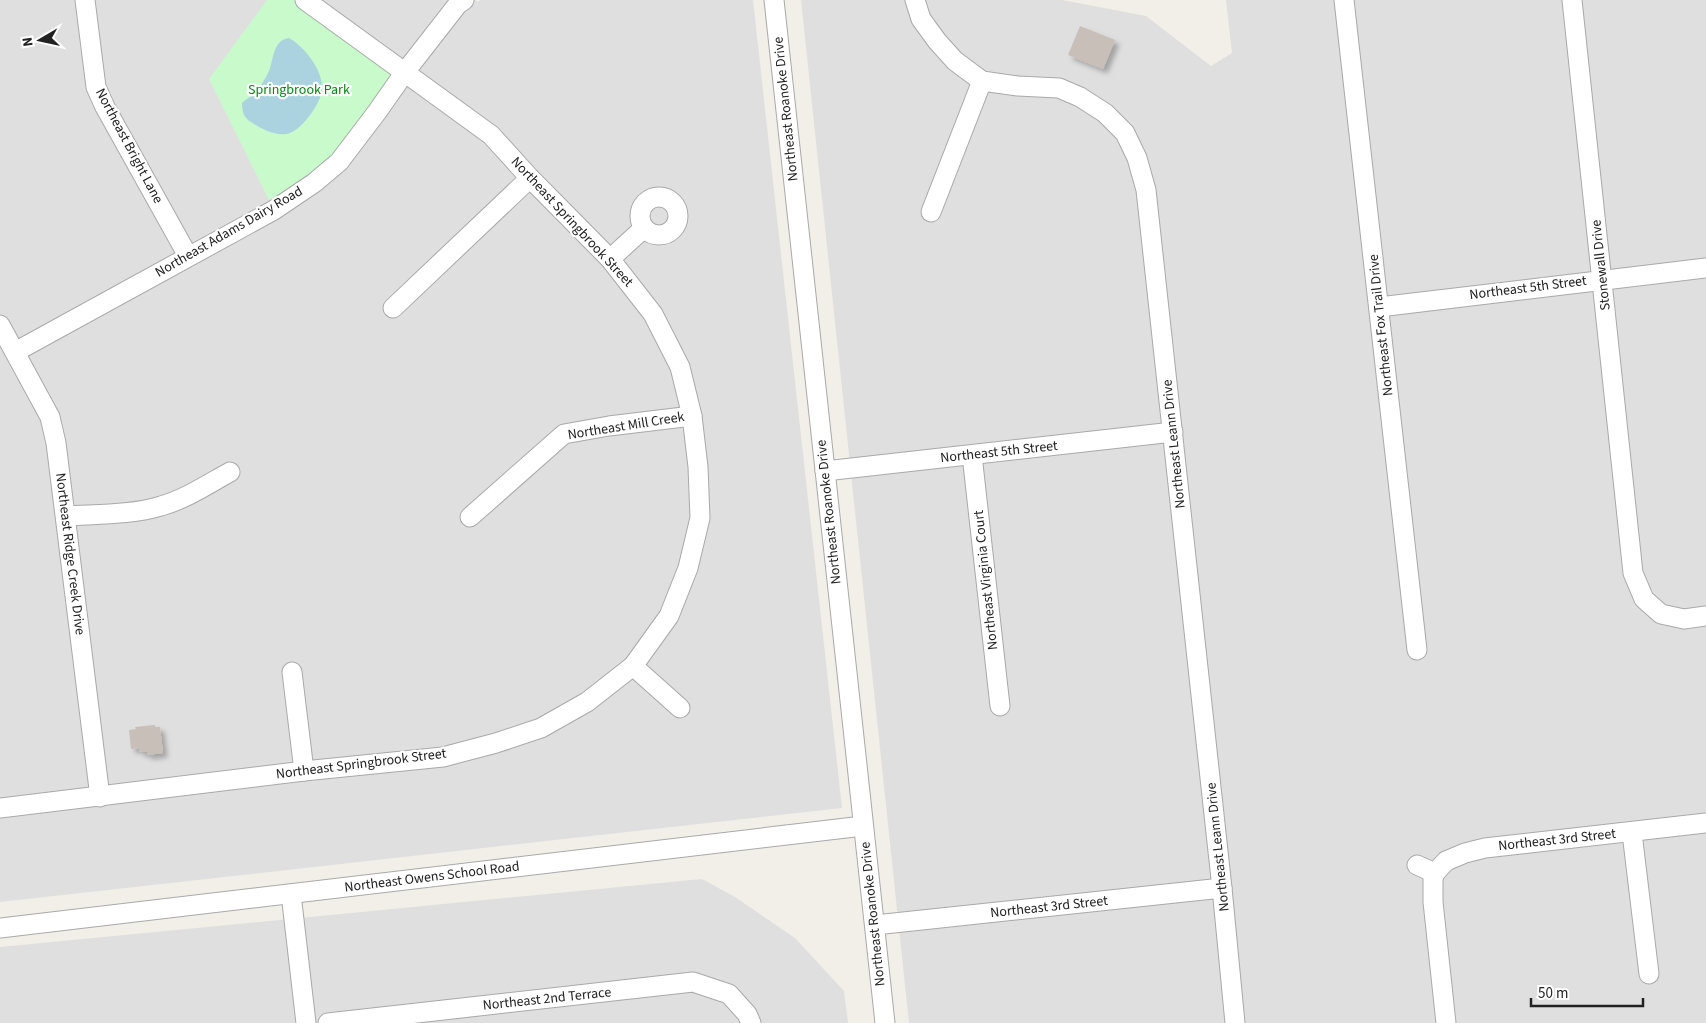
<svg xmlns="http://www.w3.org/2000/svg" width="1706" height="1023" font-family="'Source Sans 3',sans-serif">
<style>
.residential{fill:#e0dfdf}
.park{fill:#c8facc}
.water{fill:#aad3df}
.building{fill:#c7bfb8;filter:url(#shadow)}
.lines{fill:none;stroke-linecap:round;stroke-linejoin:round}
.minor-casing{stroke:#a9a9a9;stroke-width:21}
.minor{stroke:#fff;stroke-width:19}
.labels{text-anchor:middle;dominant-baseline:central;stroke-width:4.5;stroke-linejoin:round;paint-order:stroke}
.park-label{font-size:14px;fill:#0c8416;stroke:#fff}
.street-label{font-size:14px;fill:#222;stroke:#fff}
</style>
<defs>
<filter id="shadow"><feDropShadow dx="4.5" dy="4.5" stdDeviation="2.5" flood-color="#0004"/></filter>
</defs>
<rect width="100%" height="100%" fill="#f2efe9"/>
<g class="residential">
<polygon points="0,0 475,0 478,2 480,0 753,0 842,808 0,902"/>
<polygon points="801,0 1062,0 1146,16 1211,66 1232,53 1226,0 1706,0 1706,1023 909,1023"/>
<polygon points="702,879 735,897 795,938 844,991 848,1023 0,1023 0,947"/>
</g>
<polygon class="park" points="267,0 305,0 405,72 339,162 274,210 209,79"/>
<path class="water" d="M289,38C305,47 324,71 322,91C320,104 303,128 290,133C279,137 263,130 254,124C245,119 242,114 242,103C246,99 251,97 255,93C259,89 263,82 266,77C275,64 270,41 289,38Z"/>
<g class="building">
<polygon points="1080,26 1115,40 1103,69 1068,55"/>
<polygon points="155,725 155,727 160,727 163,753 147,755 147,752 140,752 139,748 131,749 129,730 136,729 135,727"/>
</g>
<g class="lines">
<defs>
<g id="minor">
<polyline points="85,0 96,87 105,107 188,256"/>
<polyline points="774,0 885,1023"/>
<polyline points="915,0 921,19 937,41 955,61 982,81 1018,86 1059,88 1080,97 1105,113 1125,133 1137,158 1146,190 1222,888 1235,1023"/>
<polyline points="1344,0 1417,650"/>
<polyline points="1572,0 1633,573 1644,599 1661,614 1684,619 1706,616"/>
<circle cx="659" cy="216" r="19"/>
<polyline points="931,212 982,81"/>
<polyline points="610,259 644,228"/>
<polyline points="1379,307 1706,268"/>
<polyline points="393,308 530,178"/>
<polyline points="0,325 50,417 56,443 100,797"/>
<polyline points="15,352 274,210 314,183 339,162 377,112 405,72 458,4 464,0"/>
<polyline points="972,455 1000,706"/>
<polyline points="825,471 1173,432"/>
<path d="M66,516C97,514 132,515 161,506C186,499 208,484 230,472"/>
<polyline points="470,517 564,434 609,426 692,416"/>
<polyline points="633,666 680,708"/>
<polyline points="292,672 304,771"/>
<polyline points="0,808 304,771 443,757 496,743 541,728 587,702 633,666 669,616 688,568 700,518 698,467 692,416 680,367 653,314 610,259 530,178 491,135 305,0"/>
<polyline points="1632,833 1649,974"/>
<polyline points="1417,865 1435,873 1446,861 1465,853 1485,848 1706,823"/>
<polyline points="1435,873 1433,879 1433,902 1446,1023"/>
<polyline points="291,894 306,1023"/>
<polyline points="875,925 1222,888"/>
<polyline points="0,928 863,826"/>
<polyline points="328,1023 693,982 729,994 747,1014 751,1023"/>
</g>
</defs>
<use href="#minor" class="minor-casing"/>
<use href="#minor" class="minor"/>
</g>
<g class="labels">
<g class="park-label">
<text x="299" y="90">Springbrook Park</text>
</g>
<g class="street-label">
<text transform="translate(786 109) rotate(-96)">Northeast Roanoke Drive</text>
<text transform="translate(129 146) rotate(62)">Northeast Bright Lane</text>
<text transform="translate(572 222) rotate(47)">Northeast Springbrook Street</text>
<text transform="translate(229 232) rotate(-30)">Northeast Adams Dairy Road</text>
<text transform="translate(1601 265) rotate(-96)">Stonewall Drive</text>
<text transform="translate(1528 288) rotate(-7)">Northeast 5th Street</text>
<text transform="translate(1381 325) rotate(-96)">Northeast Fox Trail Drive</text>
<text transform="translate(626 426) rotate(-9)">Northeast Mill Creek</text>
<text transform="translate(1174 444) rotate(-96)">Northeast Leann Drive</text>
<text transform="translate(999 452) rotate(-6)">Northeast 5th Street</text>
<text transform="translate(829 512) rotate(-96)">Northeast Roanoke Drive</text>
<text transform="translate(70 554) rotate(83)">Northeast Ridge Creek Drive</text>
<text transform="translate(986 580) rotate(-96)">Northeast Virginia Court</text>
<text transform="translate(361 764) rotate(-7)">Northeast Springbrook Street</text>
<text transform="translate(1557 840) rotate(-6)">Northeast 3rd Street</text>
<text transform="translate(1218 847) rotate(-96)">Northeast Leann Drive</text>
<text transform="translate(432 877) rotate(-7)">Northeast Owens School Road</text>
<text transform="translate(1049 907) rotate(-6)">Northeast 3rd Street</text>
<text transform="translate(873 914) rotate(-96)">Northeast Roanoke Drive</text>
<text transform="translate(547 999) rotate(-6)">Northeast 2nd Terrace</text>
</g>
</g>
<g transform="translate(40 40) rotate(261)" stroke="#ffffff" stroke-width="4" paint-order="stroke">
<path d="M0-4L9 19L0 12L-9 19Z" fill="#222222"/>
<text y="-8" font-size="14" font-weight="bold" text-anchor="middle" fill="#222222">N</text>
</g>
<path d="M1531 998v8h112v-8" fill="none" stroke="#222222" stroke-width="2.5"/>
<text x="1538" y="998" font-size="15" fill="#222222" stroke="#ffffff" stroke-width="4" paint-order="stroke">50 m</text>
</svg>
